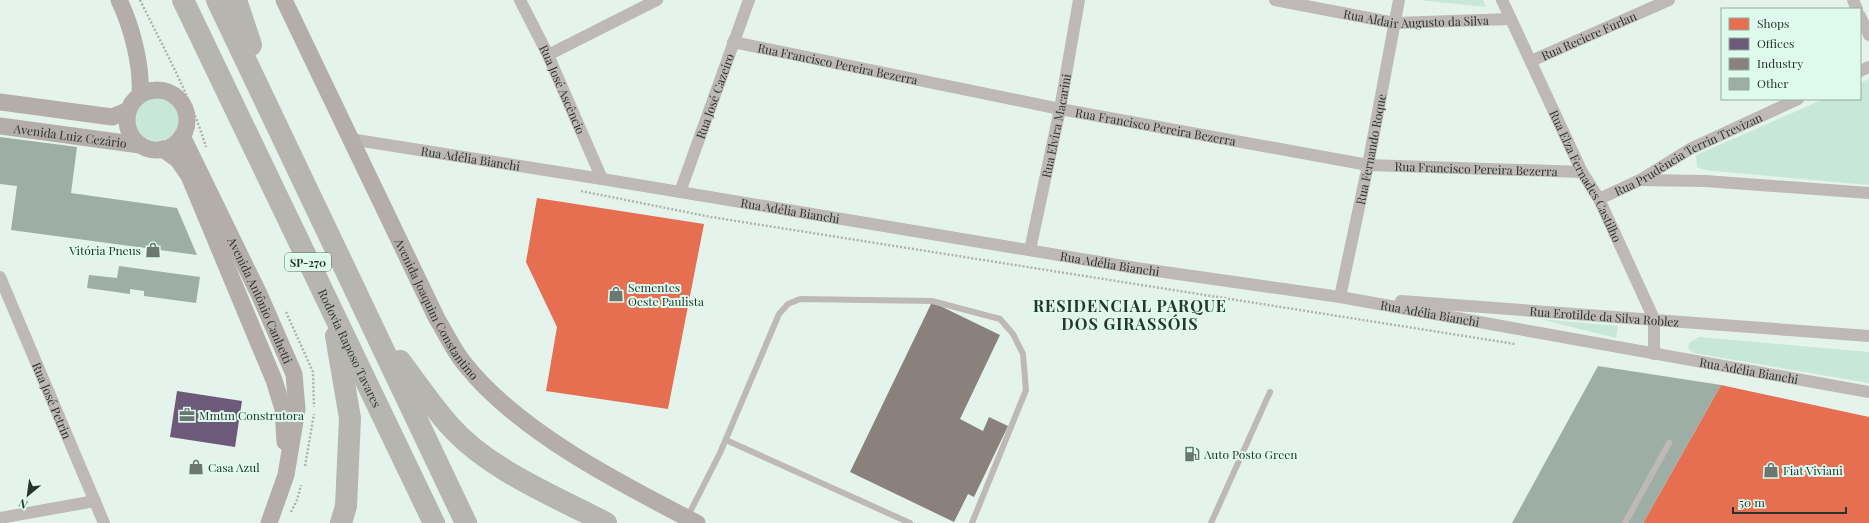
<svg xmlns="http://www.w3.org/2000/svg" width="1869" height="523" font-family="'Playfair Display',serif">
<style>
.green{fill:#c7e7d8}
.shops{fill:#e76f51}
.offices{fill:#6d597a}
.industry{fill:#8a817c}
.building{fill:#9daea6}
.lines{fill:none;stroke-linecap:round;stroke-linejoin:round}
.path{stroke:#b0b1ae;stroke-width:2.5;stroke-dasharray:2 2;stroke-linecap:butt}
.lane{stroke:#beb8b6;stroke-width:6}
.street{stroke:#beb8b6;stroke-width:12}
.secondary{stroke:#b4adaa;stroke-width:17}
.highway{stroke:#b6b5b0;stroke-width:22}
.labels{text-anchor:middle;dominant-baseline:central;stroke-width:4;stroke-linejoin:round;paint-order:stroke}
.shield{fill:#defaed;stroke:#606f68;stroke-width:1}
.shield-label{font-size:11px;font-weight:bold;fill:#2a342f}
.street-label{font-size:12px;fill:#2a342f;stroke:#defaed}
.poi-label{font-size:12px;fill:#2a342f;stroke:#defaed;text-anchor:start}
.district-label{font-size:16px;font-weight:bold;letter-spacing:1px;fill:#2a342f;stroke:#defaed}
</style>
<rect width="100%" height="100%" fill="#e4f4ec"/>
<g class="green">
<polygon points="1419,0 1483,0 1486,7"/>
<polygon points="1869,79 1869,185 1704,170 1697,167 1696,155 1824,99 1860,99 1860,83"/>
<circle cx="157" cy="119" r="22"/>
<polygon points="1540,319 1618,326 1616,338"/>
<polygon points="1699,337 1869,352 1869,383 1693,353 1688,348 1690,342"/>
</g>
<g class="shops">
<polygon points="537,198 704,224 668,409 546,391 557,327 526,262"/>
<polygon points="1721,385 1869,417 1869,523 1643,523"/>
</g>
<polygon class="offices" points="177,391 242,401 235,447 170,437"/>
<polygon class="industry" points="932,302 1000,335 960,419 983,431 989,417 1008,426 974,497 968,494 954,522 850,472"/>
<g class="building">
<polygon points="0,137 77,147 71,193 177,208 197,255 11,230 17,186 0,184"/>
<polygon points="119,266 200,277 196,303 144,296 144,291 130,289 130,294 87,288 89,275 117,278"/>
<polygon points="1598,366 1721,385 1643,523 1512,523"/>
</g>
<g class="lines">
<g class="path">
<path d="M140,0C164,49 190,95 206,147"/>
<polyline points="581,191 711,217 1515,344"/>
<polyline points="286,312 313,372 314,407"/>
<polyline points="305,466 314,414"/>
<polyline points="291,512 297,500 301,485"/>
</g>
<g class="lane">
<polyline points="726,440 910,523"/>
<polyline points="688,516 720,453 779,314 788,304 800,299 932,301 1000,319 1013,334 1023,354 1026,390 972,523"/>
<polyline points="1211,523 1270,392"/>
<polyline points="1625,523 1669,443"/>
</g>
<g class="street">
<path id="s1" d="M520,0L548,55L602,179"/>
<path id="s2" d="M1275,0L1395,23L1511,19"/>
<path id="s3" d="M1502,0L1582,172L1599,199L1654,319V354"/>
<polyline points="1853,0 1857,9"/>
<polyline points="1860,16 1869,35"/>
<path id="s4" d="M733,42L1060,109L1368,165L1582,172"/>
<polyline points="548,55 657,0"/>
<path id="s5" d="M1531,61L1669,0"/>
<polyline points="1860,71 1869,67"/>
<path id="s6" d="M350,139L602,179L1136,268L1340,297L1869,392"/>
<polyline points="1640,180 1705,181 1869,193"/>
<path id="s7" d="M680,192L749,0"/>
<path id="s8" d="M1599,199L1640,180L1690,149L1798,99"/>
<path id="s9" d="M1030,250L1060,109L1079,0"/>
<path id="s10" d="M0,277L104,523"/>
<path id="s11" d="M1340,297L1368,165L1399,0"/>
<path id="s12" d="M1401,301L1869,336"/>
<polyline points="0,518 95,501"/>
</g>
<g class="secondary">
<path d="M119,0C132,27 142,66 140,95"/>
<path id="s13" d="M284,0L437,319C446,333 453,350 464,363C517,431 621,484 697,523"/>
<circle cx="157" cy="120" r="30"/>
<polyline points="0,102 112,117 127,111"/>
<path id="s14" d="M0,126L140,145"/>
<path id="s15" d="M182,136L259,294L294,374L297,409L286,475L269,523"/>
<polyline points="163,149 178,160 189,176 274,380 283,409 285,442"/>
</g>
<g class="highway">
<path id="s16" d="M183,0L434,523"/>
<polyline points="217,0 466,523"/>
<polyline points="236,0 251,45"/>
<polyline points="336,336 350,418 346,506 341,523"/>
<path d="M400,361C416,382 432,406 450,426C489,470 555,496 606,523"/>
</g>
</g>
<defs>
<symbol id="shop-bare" viewBox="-9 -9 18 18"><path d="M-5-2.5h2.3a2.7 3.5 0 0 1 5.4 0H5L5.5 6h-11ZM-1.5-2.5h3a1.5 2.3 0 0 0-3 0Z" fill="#6b7771" stroke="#defaed" stroke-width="2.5" paint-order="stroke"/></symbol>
<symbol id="office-bare" viewBox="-9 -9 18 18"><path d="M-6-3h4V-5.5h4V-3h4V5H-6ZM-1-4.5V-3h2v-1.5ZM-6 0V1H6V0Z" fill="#6b7771" stroke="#defaed" stroke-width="2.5" paint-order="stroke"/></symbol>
<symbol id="fuel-bare" viewBox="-9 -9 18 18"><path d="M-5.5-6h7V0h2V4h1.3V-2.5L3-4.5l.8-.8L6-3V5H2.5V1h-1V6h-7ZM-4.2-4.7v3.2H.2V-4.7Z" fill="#6b7771" stroke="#defaed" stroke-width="2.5" paint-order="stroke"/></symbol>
</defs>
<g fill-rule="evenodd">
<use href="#shop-bare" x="142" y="239" width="22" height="22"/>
<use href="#shop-bare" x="605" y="283" width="22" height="22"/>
<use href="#office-bare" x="176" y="404" width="22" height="22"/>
<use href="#fuel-bare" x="1181" y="443" width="22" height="22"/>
<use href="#shop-bare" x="185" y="456" width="22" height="22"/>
<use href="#shop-bare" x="1760" y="459" width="22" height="22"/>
</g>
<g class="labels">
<rect class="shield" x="285" y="253" width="46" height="18" rx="3"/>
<g class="shield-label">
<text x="308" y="262">SP-270</text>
</g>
<g class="street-label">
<text stroke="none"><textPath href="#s2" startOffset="143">Rua Aldair Augusto da Silva</textPath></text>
<text stroke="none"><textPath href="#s5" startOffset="63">Rua Reciere Furlan</textPath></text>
<text stroke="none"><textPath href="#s4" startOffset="107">Rua Francisco Pereira Bezerra</textPath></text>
<text stroke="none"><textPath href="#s1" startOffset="99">Rua José Ascêncio</textPath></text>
<text stroke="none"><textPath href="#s7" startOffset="102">Rua José Cazeiro</textPath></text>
<text stroke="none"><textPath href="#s9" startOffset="127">Rua Elvira Macarini</textPath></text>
<text stroke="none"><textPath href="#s4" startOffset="431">Rua Francisco Pereira Bezerra</textPath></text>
<text stroke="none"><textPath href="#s14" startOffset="71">Avenida Luiz Cezário</textPath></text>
<text stroke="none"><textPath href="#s11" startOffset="151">Rua Fernando Roque</textPath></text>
<text stroke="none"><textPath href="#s8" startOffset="100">Rua Prudência Terrin Trevizan</textPath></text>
<text stroke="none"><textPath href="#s6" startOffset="122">Rua Adélia Bianchi</textPath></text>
<text stroke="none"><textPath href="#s4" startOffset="755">Rua Francisco Pereira Bezerra</textPath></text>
<text stroke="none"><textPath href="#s3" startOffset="195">Rua Elza Fernades Castilho</textPath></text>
<text stroke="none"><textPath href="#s6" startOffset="446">Rua Adélia Bianchi</textPath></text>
<text stroke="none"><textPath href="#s6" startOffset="770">Rua Adélia Bianchi</textPath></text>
<text stroke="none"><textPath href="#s15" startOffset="182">Avenida Antônio Canhetti</textPath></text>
<text stroke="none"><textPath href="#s13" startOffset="345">Avenida Joaquim Constantino</textPath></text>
<text stroke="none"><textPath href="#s6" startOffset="1094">Rua Adélia Bianchi</textPath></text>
<text stroke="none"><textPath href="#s12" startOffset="204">Rua Erotilde da Silva Roblez</textPath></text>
<text stroke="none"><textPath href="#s16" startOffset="386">Rodovia Raposo Tavares</textPath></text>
<text stroke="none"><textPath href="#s6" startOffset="1418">Rua Adélia Bianchi</textPath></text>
<text stroke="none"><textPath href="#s10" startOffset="134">Rua José Petrin</textPath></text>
</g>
<g class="poi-label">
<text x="141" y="250" text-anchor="end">Vitória Pneus</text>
<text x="628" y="287">Sementes<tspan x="628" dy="14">Oeste Paulista</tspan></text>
<text x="199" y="415">Mmtm Construtora</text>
<text x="1204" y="454">Auto Posto Green</text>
<text x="208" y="467">Casa Azul</text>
<text x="1783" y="470">Fiat Viviani</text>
</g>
<g class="district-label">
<text x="1130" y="305">RESIDENCIAL PARQUE<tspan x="1130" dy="18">DOS GIRASSÓIS</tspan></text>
</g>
</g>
<rect x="1721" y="8" width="140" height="92" fill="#defaed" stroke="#96aba1"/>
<rect x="1729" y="18" width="20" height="12" fill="#e76f51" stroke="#96aba1"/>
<text x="1757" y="28" font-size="12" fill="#2a342f">Shops</text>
<rect x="1729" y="38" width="20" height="12" fill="#6d597a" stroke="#96aba1"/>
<text x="1757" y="48" font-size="12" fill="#2a342f">Offices</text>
<rect x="1729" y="58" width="20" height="12" fill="#8a817c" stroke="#96aba1"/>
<text x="1757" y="68" font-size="12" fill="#2a342f">Industry</text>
<rect x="1729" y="78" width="20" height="12" fill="#9daea6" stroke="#96aba1"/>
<text x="1757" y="88" font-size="12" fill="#2a342f">Other</text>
<g transform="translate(28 495) rotate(209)" stroke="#defaed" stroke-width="3" paint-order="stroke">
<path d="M0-3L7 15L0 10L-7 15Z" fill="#2a342f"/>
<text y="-6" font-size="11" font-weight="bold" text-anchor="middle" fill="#2a342f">N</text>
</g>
<path d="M1733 507v6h113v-6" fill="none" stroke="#2a342f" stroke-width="2"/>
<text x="1739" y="507" font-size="12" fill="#2a342f" stroke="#defaed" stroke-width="3" paint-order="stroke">50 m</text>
</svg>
